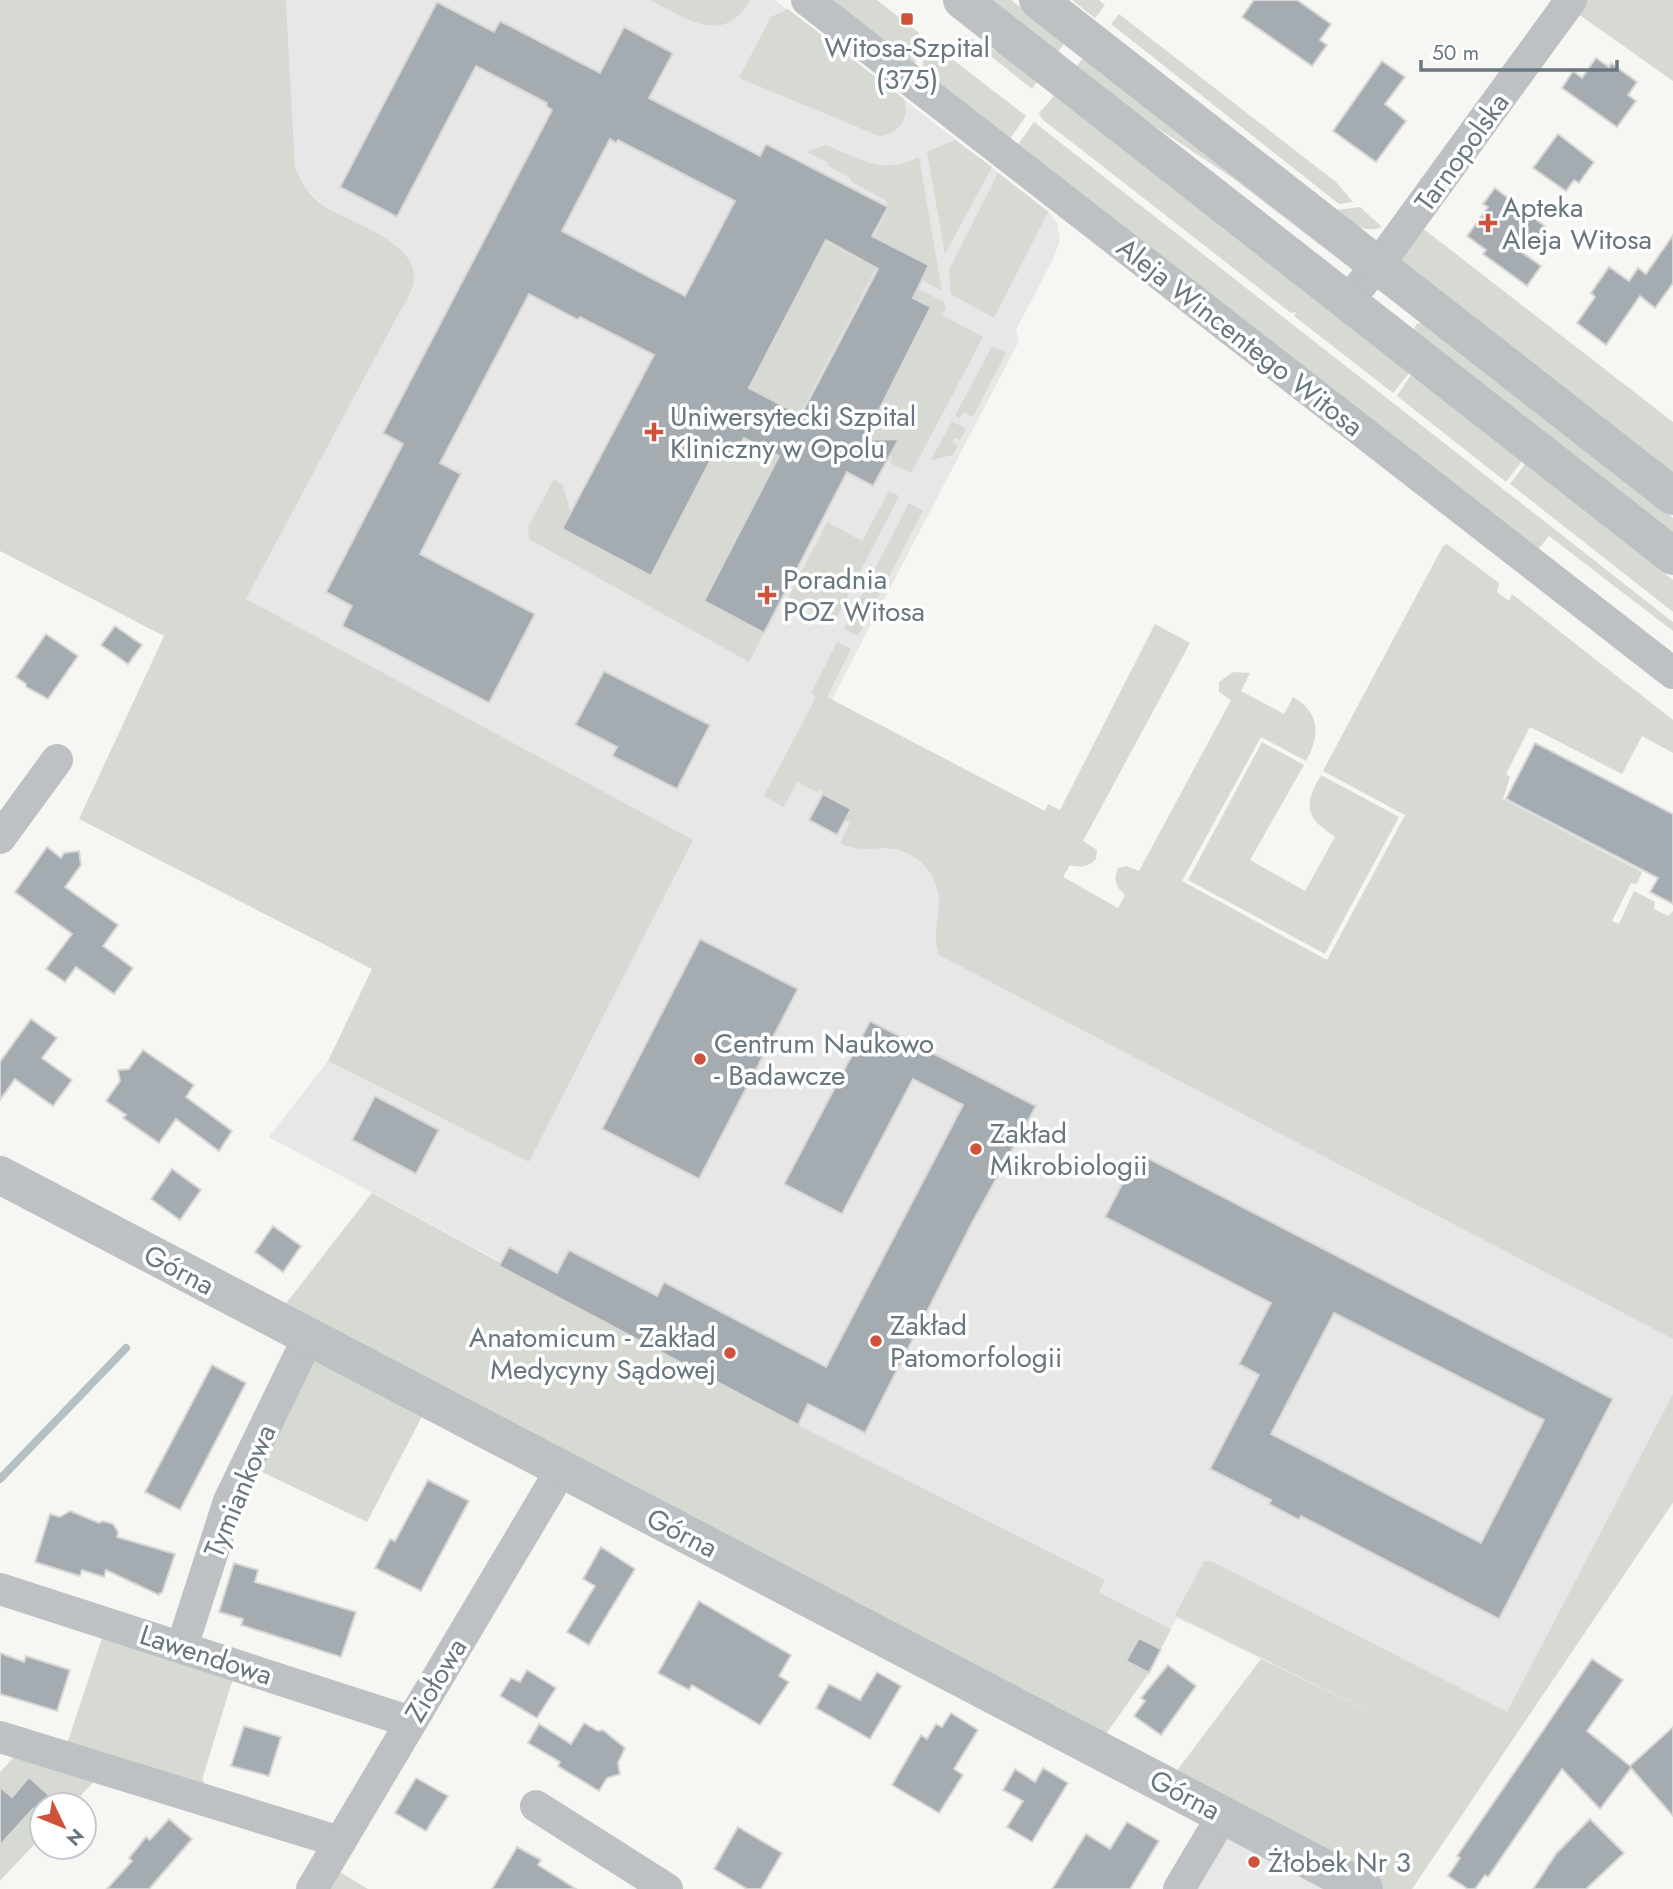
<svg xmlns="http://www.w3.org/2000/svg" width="1673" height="1889" font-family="Jost,sans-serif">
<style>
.built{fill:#e6e7e6}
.green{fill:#d6dad3}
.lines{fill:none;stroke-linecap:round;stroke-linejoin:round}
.stream{stroke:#b4c0c3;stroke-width:8}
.building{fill:#a5acb1;stroke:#d7d7d5;stroke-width:2;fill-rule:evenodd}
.minor{stroke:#bdc1c4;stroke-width:32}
.tertiary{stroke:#bdc1c4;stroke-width:38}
.poi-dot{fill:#cf523a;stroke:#fff;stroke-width:2.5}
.labels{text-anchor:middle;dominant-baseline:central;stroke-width:7;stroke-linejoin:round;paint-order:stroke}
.poi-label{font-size:28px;fill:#687780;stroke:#fff;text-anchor:start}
.street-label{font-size:28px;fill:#687780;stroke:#fff}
</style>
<rect width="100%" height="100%" fill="#f6f6f3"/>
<g class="built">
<polygon points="286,0 775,0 1048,211 1057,223 1060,240 1054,257 1016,330 1019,341 830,703 1017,874 1673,1223 1673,1503 1491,1770 1177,1618 1171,1629 1099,1592 1104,1580 798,1425 634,1339 501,1262 269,1137 328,1061 530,1162 246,599 397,317 412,287 414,278 413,268 407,258 323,205 305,188 299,180 295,167"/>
<polygon points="1223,1815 1364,1889 1179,1889"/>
</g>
<g class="green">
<path d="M0,0H286L295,167C301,184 310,196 324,206C349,223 414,240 414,277C414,291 403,305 397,317L246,599L693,840L529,1162L328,1061L372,969L79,819L164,636L0,551Z"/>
<path d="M650,0H750C724,48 684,17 650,0Z"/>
<polygon points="830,0 877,0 919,33 915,66"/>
<polygon points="987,0 1011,0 1065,42 1057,54"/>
<polygon points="1072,0 1099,0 1105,5 1095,18"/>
<polygon points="1571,0 1673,0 1673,81 1567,6"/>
<path d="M788,9L904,99C910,119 899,134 879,136L739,78L771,17Z"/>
<polygon points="1119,14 1336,182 1353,202 1339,204 1111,24"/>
<polygon points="963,34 1013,60 1039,79 1032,89"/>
<polygon points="926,39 1026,116 1009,140 922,73"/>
<polygon points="1084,57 1338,259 1234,179 1126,107 1075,68"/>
<polygon points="1054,96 1409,373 1393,393 1294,316 1296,312 1291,313 1042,119 1039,113"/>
<polygon points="1034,122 1673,622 1673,631 1549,536 1537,551 1017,146"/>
<polygon points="955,140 992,167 945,254 927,152"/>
<path d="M826,145C861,159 882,176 919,157L942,291L881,259L800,413L750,388L826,242L861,261L889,208L885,200L852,182L849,177L828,166L829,163L807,152Z"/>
<polygon points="998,173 1048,212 994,318 951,294 949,270"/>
<path d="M1360,207L1382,227C1362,234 1351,224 1337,210Z"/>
<polygon points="1412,220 1673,422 1673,496 1379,264"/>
<polygon points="878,269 944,302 946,308 942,315 983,337 911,473 890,463 892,457 863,442 931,308 873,277"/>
<polygon points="1421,323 1432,329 1673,518 1673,537 1414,330 1416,324"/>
<polygon points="992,346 1006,353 973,417 963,412 960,418 955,416"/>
<polygon points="1411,375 1522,461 1506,482 1397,396"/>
<polygon points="952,421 966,429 960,440 955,438 952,442 958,446 953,455 931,460"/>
<polygon points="794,427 704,601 764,633 749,662 529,539 528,527 554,479 563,485 571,513 563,530 651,575 712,458 718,461 735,456 744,438"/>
<polygon points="1525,464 1673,580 1673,612 1510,484"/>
<polygon points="889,491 899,496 834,623 788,598 827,522 862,541"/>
<polygon points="909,503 923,511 858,636 844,629"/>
<path d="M1447,544L1499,583L1497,592L1509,601L1512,594L1673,720V753L1642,736L1622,774L1530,727L1506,774L1510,777L1503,799L1642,872L1637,884L1631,883L1612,921L1619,924L1634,891L1655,902L1654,909L1668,916L1673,911V1339L939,955C932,936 939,921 939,902C939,877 922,856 898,850C877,845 861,854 840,843L850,823L845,820L851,809L819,790L818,793L797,782L784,807L764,796L816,697L811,693L837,642L851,649L827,697L1045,811L1048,804L1060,810L1155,624L1190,643L1083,841L1097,850L1096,859C1088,867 1080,868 1070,865L1063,877L1118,908L1125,895C1116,887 1113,879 1118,868L1126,866L1139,871L1231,700L1219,692V682L1233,672L1250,673L1241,691L1284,714L1293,697C1321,713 1320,736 1306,761L1261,737L1182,881L1327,960L1405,815L1323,771L1443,546Z"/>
<path d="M1262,742L1304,765L1250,860L1305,891L1335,837C1305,817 1303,806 1321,775L1399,817L1325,954L1188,880Z"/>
<polygon points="372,1193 501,1263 635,1339 798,1425 1105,1580 1099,1592 1171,1629 1149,1673 1096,1748 430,1401 367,1522 247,1465 308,1338 273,1320"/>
<polygon points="1673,1394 1673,1502 1412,1889 1364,1889 1166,1785 1261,1659 1404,1728 1175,1615 1204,1561 1211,1561 1507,1712"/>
<polygon points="107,1623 237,1665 202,1780 204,1781 204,1784 114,1760 72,1805 42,1805 42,1836 0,1881 0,1772 35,1735 67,1744"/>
<polygon points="338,1871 368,1889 312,1889"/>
</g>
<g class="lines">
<polyline class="stream" points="0,1479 126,1348"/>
</g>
<g class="building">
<polygon points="1254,0 1297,0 1331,24 1320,40 1327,45 1312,66 1242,17"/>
<path d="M437,2L494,32L500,21L600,73L624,27L673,53L649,98L760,156L766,144L888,207L872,236L929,265L913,298L931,307L864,440L899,439L873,486L847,472L764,633L704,601L779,456L744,438L735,456L709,463L651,576L562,529L654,355L580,317L578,320L529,294L440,463L461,474L420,554L535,614L489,703L342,626L352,606L326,592L403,444L383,433L552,110L546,106L547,103L476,66L397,217L340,187ZM610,139L616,143L618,140L735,201L685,296L562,231ZM826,240L878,269L801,415L749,388Z"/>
<polygon points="1596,58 1609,67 1611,63 1637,82 1628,95 1636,101 1617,127 1562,88 1573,71 1582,78"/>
<polygon points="1382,61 1405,77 1385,104 1406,121 1376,162 1333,131"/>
<polygon points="1558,134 1594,162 1579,183 1574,180 1566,191 1533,168"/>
<polygon points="1495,188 1546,227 1536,241 1527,235 1517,249 1541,266 1527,286 1483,254 1486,250 1467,236 1488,207 1483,204"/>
<polygon points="1673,235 1673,283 1655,308 1640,296 1606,345 1577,323 1595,297 1591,293 1609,267 1629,281 1638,268 1646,274"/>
<polygon points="115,626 142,645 128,664 101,645"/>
<polygon points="46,634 78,656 48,699 26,687 26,684 16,677"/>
<polygon points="604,671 710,725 677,789 612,756 617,747 575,725"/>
<polygon points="1535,743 1673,814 1673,904 1650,892 1658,878 1506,799"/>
<polygon points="823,794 851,809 837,835 809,820"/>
<polygon points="47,847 61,858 64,853 79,851 81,865 65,887 118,925 103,946 133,968 114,994 76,967 65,982 46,969 72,934 15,892"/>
<polygon points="700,939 798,989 699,1179 602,1129"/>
<polygon points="31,1019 57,1038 42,1058 72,1080 53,1106 15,1079 0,1100 0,1062"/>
<polygon points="870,1021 1036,1106 972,1223 865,1433 808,1404 798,1425 499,1266 509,1247 557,1273 569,1250 657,1296 664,1282 826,1367 963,1105 913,1079 842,1214 784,1184"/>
<polygon points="143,1050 194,1085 186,1097 232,1131 219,1151 176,1119 159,1143 123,1118 126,1115 106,1101 120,1081 118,1070 129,1069"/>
<polygon points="375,1096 439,1130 416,1174 352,1140"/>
<path d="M1138,1153L1613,1399L1499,1619L1301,1516L1299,1520L1269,1504L1271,1500L1210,1469L1259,1375L1239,1364L1271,1303L1105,1217ZM1334,1313L1544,1420L1481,1543L1271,1434Z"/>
<polygon points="172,1169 201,1190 180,1220 151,1199"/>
<polygon points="273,1226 301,1246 283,1272 255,1252"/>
<polygon points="212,1365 246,1383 180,1510 145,1492"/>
<polygon points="428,1480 469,1501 421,1591 375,1568 390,1539 395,1541"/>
<polygon points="70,1511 99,1523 103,1521 113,1524 118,1532 117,1537 175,1554 162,1593 160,1593 159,1595 106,1570 104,1577 82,1570 80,1576 35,1562 50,1514 60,1517"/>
<polygon points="601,1547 635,1569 589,1645 567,1632 595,1586 583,1579"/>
<polygon points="234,1563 258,1570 255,1582 356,1612 341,1657 241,1625 243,1619 219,1612"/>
<polygon points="699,1601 791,1655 779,1676 789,1682 760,1725 692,1685 689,1690 658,1673"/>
<polygon points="1139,1638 1161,1649 1149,1673 1126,1661"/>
<polygon points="0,1653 24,1662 26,1656 70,1670 57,1711 0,1694"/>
<polygon points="1592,1659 1623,1680 1587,1731 1630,1766 1673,1727 1673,1816 1631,1768 1600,1809 1562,1769 1488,1877 1485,1875 1475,1889 1468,1889 1448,1876 1460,1858 1457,1856"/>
<polygon points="1168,1665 1196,1686 1161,1735 1134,1716 1145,1701 1141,1698"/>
<polygon points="527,1670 556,1688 537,1718 500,1696 511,1678 520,1682"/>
<polygon points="877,1672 901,1686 870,1739 816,1708 829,1684 860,1700"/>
<polygon points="951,1713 978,1730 954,1769 963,1775 939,1813 892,1785 921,1735 927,1739 936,1724 942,1727"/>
<polygon points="584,1723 598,1731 603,1730 625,1748 618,1763 620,1774 607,1778 599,1791 558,1766 560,1762 528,1743 539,1724 571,1744"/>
<polygon points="244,1726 281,1737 269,1776 231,1766"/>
<polygon points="1043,1768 1068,1783 1032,1842 1007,1827 1023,1801 1003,1790 1015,1769 1035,1782"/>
<polygon points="29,1777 51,1797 37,1813 33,1809 0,1845 0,1787 12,1797"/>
<polygon points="416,1778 448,1796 426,1831 395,1813"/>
<polygon points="169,1819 192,1839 149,1889 107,1889 132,1861 129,1858 146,1837 150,1840"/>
<polygon points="1590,1819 1624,1853 1586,1889 1533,1889 1556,1854"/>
<polygon points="1127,1822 1159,1841 1130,1889 1052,1889 1086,1834 1110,1849"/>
<polygon points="738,1827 782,1853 761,1889 747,1889 714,1869"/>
<polygon points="517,1847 541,1860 538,1865 576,1889 492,1889"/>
</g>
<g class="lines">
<g class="minor">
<polyline points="807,0 1673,673"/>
<polyline points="1348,301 1392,246 1571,0"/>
<polyline points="0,838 57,760"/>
<polyline points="0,1589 411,1722"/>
<polyline points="182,1647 229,1501 308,1338"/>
<polyline points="0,1737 340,1842"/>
<polyline points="536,1806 667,1889"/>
<polyline points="312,1889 561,1470"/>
<polyline points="1179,1889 1223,1815"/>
</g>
<g class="tertiary">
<polyline points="962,0 1673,556"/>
<polyline points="1038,0 1673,496"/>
<polyline points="0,1175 1364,1889"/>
</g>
</g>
<g class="poi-dot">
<rect x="900" y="12" width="14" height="14" rx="3.5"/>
<path d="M1484.5 212.5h7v7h7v7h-7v7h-7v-7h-7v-7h7z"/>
<path d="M650.5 421.5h7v7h7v7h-7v7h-7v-7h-7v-7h7z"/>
<path d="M763.5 584.5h7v7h7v7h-7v7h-7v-7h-7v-7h7z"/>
<circle cx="700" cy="1059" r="7"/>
<circle cx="976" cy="1149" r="7"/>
<circle cx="876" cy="1341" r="7"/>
<circle cx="730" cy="1353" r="7"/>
<circle cx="1254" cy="1862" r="7"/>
</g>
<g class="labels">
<g class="poi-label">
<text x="907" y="47" text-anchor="middle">Witosa-Szpital<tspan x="907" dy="32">(375)</tspan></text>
<text x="1502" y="207">Apteka<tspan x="1502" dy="32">Aleja Witosa</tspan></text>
<text x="670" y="416">Uniwersytecki Szpital<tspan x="670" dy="32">Kliniczny w Opolu</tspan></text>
<text x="783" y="579">Poradnia<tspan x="783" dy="32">POZ Witosa</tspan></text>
<text x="714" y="1043">Centrum Naukowo<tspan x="714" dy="32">- Badawcze</tspan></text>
<text x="990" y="1133">Zakład<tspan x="990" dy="32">Mikrobiologii</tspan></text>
<text x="890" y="1325">Zakład<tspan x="890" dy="32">Patomorfologii</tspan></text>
<text x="716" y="1337" text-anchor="end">Anatomicum - Zakład<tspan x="716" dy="32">Medycyny Sądowej</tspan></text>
<text x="1268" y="1862">Żłobek Nr 3</text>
</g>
<g class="street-label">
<text transform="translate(1462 152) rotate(-54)">Tarnopolska</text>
<text transform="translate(1240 337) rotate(38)">Aleja Wincentego Witosa</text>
<text transform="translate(179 1270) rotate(28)">Górna</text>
<text transform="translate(240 1491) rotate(-67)">Tymiankowa</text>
<text transform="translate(682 1533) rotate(27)">Górna</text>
<text transform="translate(206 1655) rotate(18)">Lawendowa</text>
<text transform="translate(436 1680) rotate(-59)">Ziołowa</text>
<text transform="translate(1185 1795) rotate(28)">Górna</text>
</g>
</g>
<g transform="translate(63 1826) rotate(133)"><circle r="33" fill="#ffffff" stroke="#c3c9cc" stroke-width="2"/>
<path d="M0-5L12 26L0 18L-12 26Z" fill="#cf523a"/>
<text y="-10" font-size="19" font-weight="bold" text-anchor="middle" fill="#687780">N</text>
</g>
<path d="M1421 60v10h196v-10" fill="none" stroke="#687780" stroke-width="3.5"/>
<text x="1432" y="60" font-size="21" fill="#687780" stroke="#ffffff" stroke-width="5" paint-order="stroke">50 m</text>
</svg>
